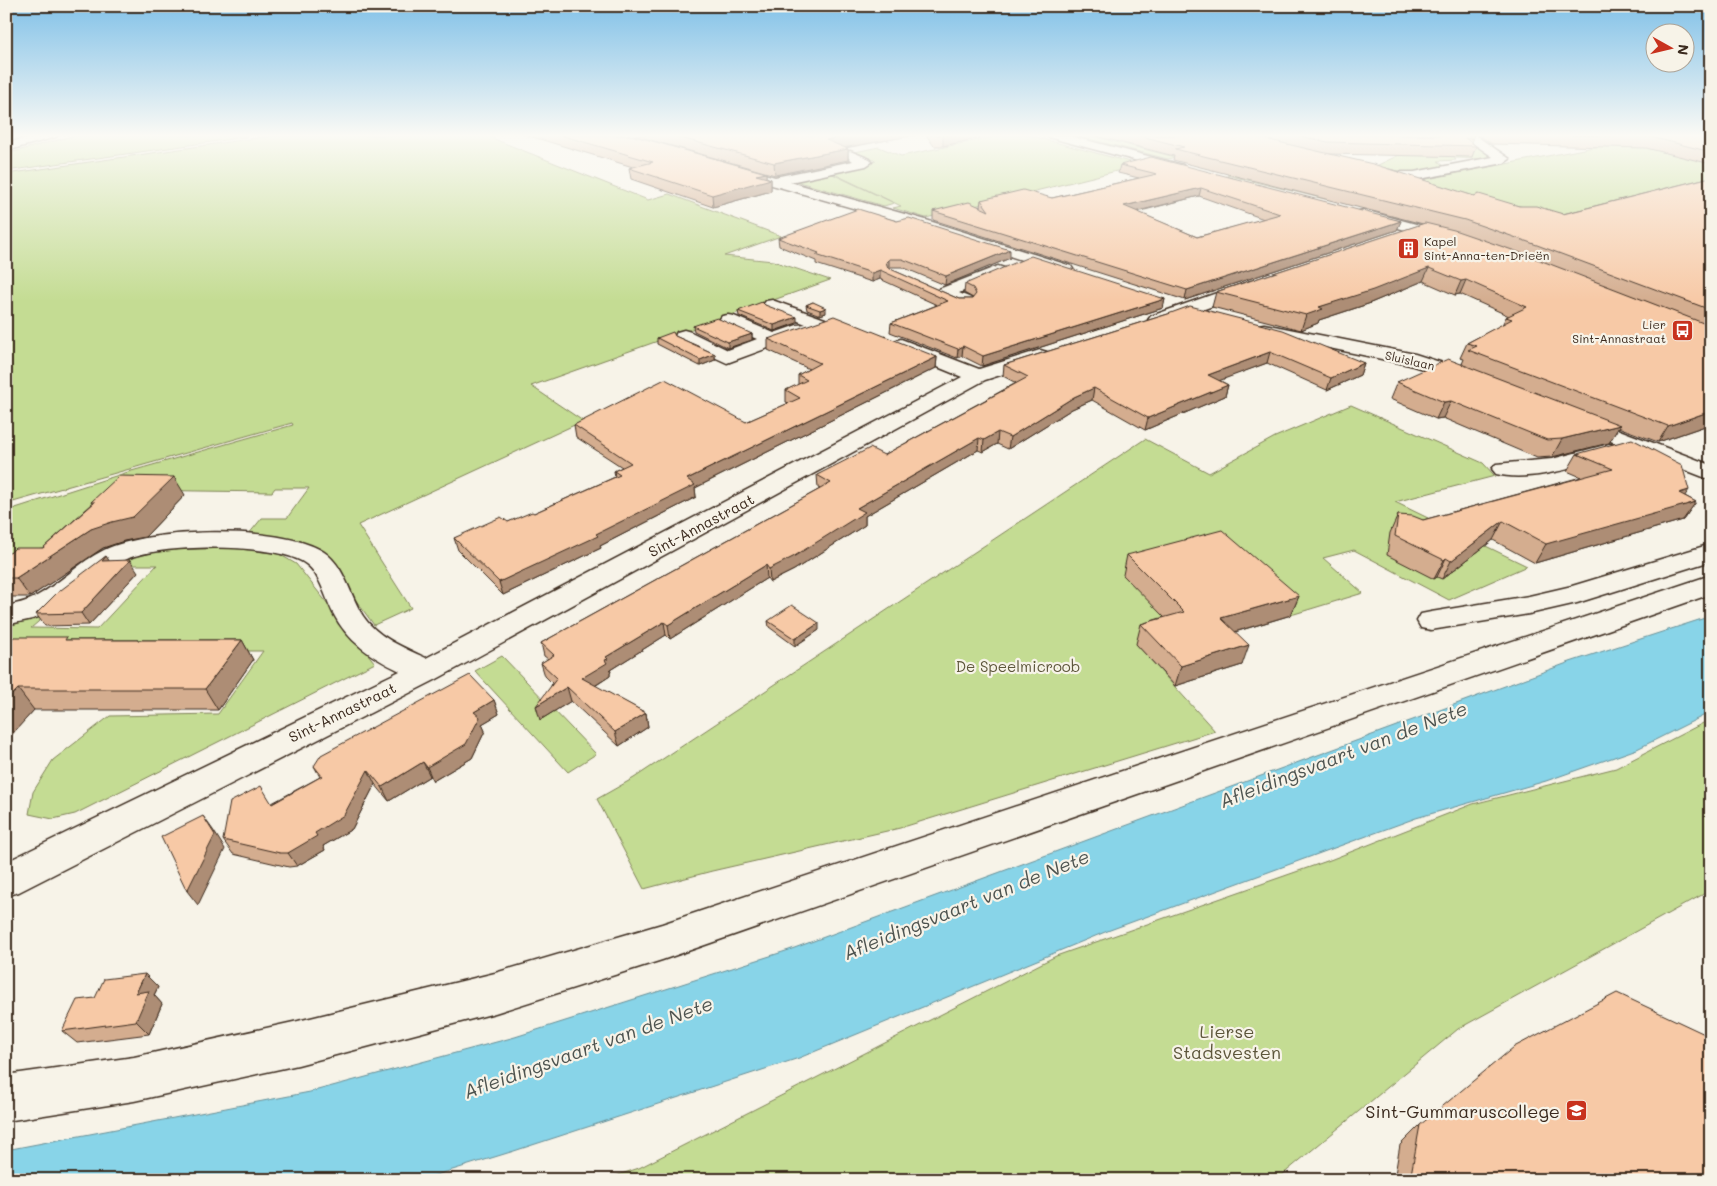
<svg xmlns="http://www.w3.org/2000/svg" width="1717" height="1186" font-family="Mali,sans-serif">
<style>
.green{fill:#c4dc93;stroke:#808358}
.water{fill:#88d4e8;stroke:#699097}
.lines{fill:none;stroke-linecap:round;stroke-linejoin:round}
.minor-casing{stroke:#3b2a1e;stroke-width:3}
.highway-casing{stroke:#3b2a1e;stroke-width:3}
.minor{fill:#f7f3e8;fill-rule:evenodd}
.highway{fill:#f7f3e8;fill-rule:evenodd}
.wall{fill:#d4ad8f;stroke:#3b2a1e;fill-rule:evenodd}
.shaded-wall{fill:#ad8d74;stroke:#3b2a1e}
.building{fill:#f7c9a6;stroke:#3b2a1e;fill-rule:evenodd}
.labels{text-anchor:middle;dominant-baseline:central;stroke-width:4.5;stroke-linejoin:round;paint-order:stroke}
.far-poi-label{font-size:12px;fill:#3b2a1e;stroke:#f7f3e8;text-anchor:start}
.far-street-label{font-size:12px;fill:#3b2a1e;stroke:#f7f3e8}
.street-label{font-size:15px;fill:#3b2a1e;stroke:#f7f3e8}
.park-label{font-size:15px;fill:#5d563b;stroke:#f7f3e8}
.near-park-label{font-size:18px;fill:#5d563b;stroke:#f7f3e8}
.near-poi-label{font-size:18px;fill:#3b2a1e;stroke:#f7f3e8;text-anchor:end}
.near-water-label{font-size:19px;font-style:italic;fill:#4e5450;stroke:#f7f3e8}
</style>
<rect width="100%" height="100%" fill="#f7f3e8"/>
<filter id="ink" filterUnits="userSpaceOnUse"><feTurbulence type="fractalNoise" baseFrequency=".02" numOctaves="2"/><feDisplacementMap in="SourceGraphic" scale="10" xChannelSelector="R" yChannelSelector="G"/><feConvolveMatrix kernelMatrix="1 2 1 2 8 2 1 2 1" color-interpolation-filters="sRGB"/></filter>
<g filter="url(#ink)">
<g class="green">
<polygon points="76,135 246,135 246,137 6,171 6,154"/>
<polygon points="277,135 489,135 494,139 648,200 669,194 781,236 724,256 773,261 830,280 531,386 583,421 358,525 411,608 374,625 319,550 281,537 248,535 262,518 287,518 309,488 275,488 272,492 128,490 91,524 102,552 69,566 6,565 6,511 128,472 293,425 292,423 6,504 6,174"/>
<polygon points="1003,135 1028,135 1141,165 926,218 893,208 901,206 828,171 876,161 855,152 879,147 901,156"/>
<polygon points="1073,135 1088,135 1175,157 1168,159"/>
<polygon points="1711,135 1711,182 1583,221 1325,199 1227,175 1234,172 1328,198 1610,144"/>
<path d="M1472,143L1496,158C1481,160 1469,158 1454,158L1456,160L1438,161L1444,166L1408,173L1374,167L1399,155Z"/>
<polygon points="826,171 894,203 884,206 788,179"/>
<polygon points="1351,405 1483,463 1495,476 1395,502 1527,566 1449,600 1354,550 1323,558 1363,593 1291,615 1216,549 1178,632 1136,644 1215,731 900,828 712,871 644,889 597,799 634,778 1145,439 1209,473 1275,437"/>
<polygon points="232,548 279,554 296,564 375,663 75,814 53,819 29,814 33,792 53,760 110,716 218,714 263,651 24,651 6,669 6,621 45,616 31,628 97,629 157,565 109,565 161,550"/>
<polygon points="502,656 596,754 568,772 475,671"/>
<polygon points="1711,719 1711,890 1458,1029 1276,1180 604,1180 639,1168 1056,956 1330,860 1473,804 1616,768"/>
</g>
<polygon class="water" points="1711,616 1711,712 1637,749 1546,781 1416,818 1110,930 799,1058 514,1151 420,1180 6,1180 6,1150 310,1092 515,1037 789,950 1570,662"/>
<g class="lines">
<defs>
<g id="minor">
<polygon points="1046,135 1066,135 1183,165 1185,168 1179,172 1048,137"/>
<polygon points="1461,135 1475,135 1510,159 1504,163 1414,180 1398,180 1371,174 1370,171 1376,167 1398,172 1414,172 1493,157"/>
<polygon points="850,151 870,159 872,162 866,166 790,182 926,220 1071,266 1073,269 1071,272 1059,272 916,226 730,173 729,170 735,166 775,177 853,161 844,155"/>
<polygon points="1364,210 1453,234 1456,237 1453,240 1448,242 1359,217 1357,214 1359,211"/>
<path d="M998,266L1004,268L1006,271L1004,274L959,293L971,298L974,302L971,306C961,308 943,302 936,293L939,289Z"/>
<polygon points="1251,281 1257,282 1259,286 1257,290 1163,324 1157,325 1151,324 1148,320 1151,316"/>
<polygon points="772,300 825,319 828,323 825,327 819,328 810,326 812,329 809,333 727,363 677,340 675,336 677,332 684,330 691,332 728,350 757,339 722,324 719,320 722,316 728,315 734,316 774,333 797,325 806,324 766,309 763,305 766,301"/>
<polygon points="1264,324 1415,354 1477,374 1480,378 1477,382 1470,384 1410,365 1258,333 1255,329 1258,325"/>
<path d="M901,339L979,369L1040,350L1047,352L1050,356L1047,360L985,380L437,679L19,892L6,896V862L400,671C371,657 348,642 333,613C325,597 320,574 306,564C276,542 160,544 127,559C100,571 81,594 57,609C42,618 23,621 6,625V606C16,604 26,602 35,597C60,584 79,562 104,550C149,528 281,524 324,552C345,566 350,596 363,616C377,637 404,648 426,658L962,377L894,349L892,345L894,341Z"/>
<polygon points="1580,415 1711,465 1711,480 1572,426 1569,421 1572,416"/>
<path d="M1609,444L1617,446L1620,451L1617,456C1582,465 1531,483 1496,474L1492,469L1496,464L1552,459Z"/>
<polygon points="1711,544 1711,561 1577,603 1529,614 1431,630 1421,628 1417,621 1421,614 1431,612 1529,596 1572,586"/>
<polygon points="1711,575 1711,594 662,960 495,1013 298,1065 134,1101 6,1121 6,1075 134,1057 298,1021 495,973 662,924"/>
</g>
<polygon id="highway" points="38,135 58,135 56,137 6,151 6,143"/>
</defs>
<use href="#minor" class="minor-casing"/>
<use href="#highway" class="highway-casing"/>
<use href="#minor" class="minor"/>
<use href="#highway" class="highway"/>
</g>
<g class="wall">
<polygon points="526,135 631,135 766,173 766,177 771,179 771,191 713,207 631,179 629,168 633,167"/>
<polygon points="633,135 915,135 845,148 848,149 848,160 775,175"/>
<polygon points="926,135 993,135 943,146 934,146"/>
<polygon points="1092,135 1474,135 1471,142 1476,146 1472,157 1329,154 1474,196 1519,206 1563,214 1711,177 1711,424 1658,442 1618,427 1609,443 1552,457 1537,458 1443,418 1436,419 1390,399 1397,382 1462,364 1464,359 1460,358 1467,343 1502,325 1506,317 1509,316 1460,294 1455,295 1423,281 1368,304 1319,320 1318,323 1301,330 1212,307 1216,292 1423,224 1173,160 1174,156"/>
<polygon points="1478,135 1711,135 1711,164 1646,148 1492,144"/>
<path d="M1120,165L1401,221L1397,230L1185,300L933,220V211L980,207L981,200L1052,198L1139,178L1118,173ZM1199,196L1264,219L1197,237L1137,212Z"/>
<polygon points="778,238 1010,258 945,285 902,267 889,267 888,268 959,299 972,299 973,298 964,293 965,284 1165,299 1163,308 982,366 962,356 957,358 890,332 891,323 937,305 880,279 872,282 816,264 816,261 779,246"/>
<polygon points="813,302 826,313 820,315 807,310 806,305"/>
<polygon points="765,305 797,323 774,331 739,316 738,311"/>
<polygon points="1168,314 1364,363 1360,375 1327,390 1267,363 1219,380 1228,385 1225,396 1145,430 1092,400 1072,409 1008,449 997,444 983,452 978,450 865,516 865,525 794,570 770,582 767,578 670,639 666,635 610,670 611,672 610,673 610,676 595,686 646,713 648,727 619,746 571,701 540,720 552,683 545,676 541,663 548,659 544,656 541,643 820,489 818,488 817,475 884,455 1016,383 1003,376 1004,365"/>
<polygon points="693,326 752,334 752,340 728,348 694,331"/>
<polygon points="675,336 715,354 715,360 700,366 657,344 657,338"/>
<polygon points="768,339 937,357 936,368 695,488 696,497 600,546 601,548 503,595 458,550 454,538 508,522 534,513 615,477 614,471 622,467 576,437 574,425 746,422 789,403 786,402 786,390 798,385 798,375 809,369 768,350"/>
<polygon points="1577,454 1685,496 1696,502 1683,520 1535,563 1493,540 1442,579 1437,577 1434,579 1387,555 1390,533 1398,515 1423,520 1581,477 1567,471"/>
<polygon points="185,495 145,537 124,541 103,548 30,597 6,597 6,553 43,548 92,504 91,502"/>
<polygon points="1127,555 1299,596 1291,615 1235,632 1242,665 1175,686 1136,644 1141,624 1164,617 1123,575"/>
<polygon points="106,556 108,561 138,572 89,625 45,626 36,614"/>
<polygon points="768,621 819,630 795,646 769,627"/>
<polygon points="69,640 242,640 253,660 218,710 34,710 6,740 6,645"/>
<polygon points="494,700 499,714 482,724 485,731 472,758 433,781 430,776 389,801 375,784 352,829 323,846 325,850 297,866 289,867 233,854 223,840 272,803 320,777 314,766"/>
<polygon points="158,987 154,995 162,1004 149,1034 77,1043 62,1031 95,998"/>
<polygon points="1420,1125 1711,1180 1394,1180 1400,1145"/>
</g>
<g class="shaded-wall">
<polygon points="853,135 915,135 826,151 826,140"/>
<polygon points="943,135 993,135 943,146"/>
<polygon points="848,149 848,160 775,175 774,163"/>
<polygon points="766,173 766,180 771,179 771,191 713,207 712,195 756,175"/>
<polygon points="1201,188 1199,196 1122,215 1124,206"/>
<polygon points="1401,221 1397,230 1185,300 1187,290"/>
<polygon points="1010,250 1010,258 945,285 946,276"/>
<polygon points="889,259 889,267 885,271 886,262"/>
<polygon points="1429,268 1423,281 1368,304 1319,320 1318,323 1301,330 1306,315 1319,307"/>
<polygon points="880,270 880,279 872,282 872,273"/>
<polygon points="1466,280 1460,294 1455,295 1461,281"/>
<polygon points="1165,299 1163,308 982,366 983,356"/>
<polygon points="826,308 826,313 820,315 820,310"/>
<polygon points="797,317 797,323 774,331 774,325"/>
<polygon points="752,334 752,340 728,348 728,342"/>
<polygon points="963,346 962,356 957,358 958,349"/>
<polygon points="1270,352 1267,363 1205,386 1208,375"/>
<polygon points="715,354 715,360 700,366 700,360"/>
<polygon points="937,357 936,368 695,488 696,497 600,546 601,548 503,595 499,582 596,534 687,479"/>
<polygon points="1364,363 1360,375 1327,390 1331,378"/>
<polygon points="1228,385 1225,396 1145,430 1148,418"/>
<polygon points="1094,388 1092,400 1072,409 1008,449 1010,437 1074,397"/>
<polygon points="1451,401 1443,418 1436,419 1444,402"/>
<polygon points="1711,411 1711,424 1658,442 1668,426"/>
<polygon points="1620,425 1609,443 1552,457 1562,439"/>
<polygon points="998,432 997,444 983,452 984,440"/>
<polygon points="979,438 978,450 865,516 865,525 794,570 770,582 769,569 857,508"/>
<polygon points="174,477 185,495 145,537 124,541 103,548 30,597 16,578 91,529"/>
<polygon points="1689,490 1677,507 1696,502 1683,520 1535,563 1546,544 1679,493"/>
<polygon points="1503,521 1493,540 1442,579 1451,561"/>
<polygon points="106,556 114,568 102,561"/>
<polygon points="1446,558 1437,577 1434,579 1444,560"/>
<polygon points="130,560 138,572 89,625 81,613"/>
<polygon points="766,565 767,578 670,639 668,625"/>
<polygon points="1299,596 1291,615 1214,638 1221,618"/>
<polygon points="664,622 666,635 610,670 611,672 610,673 610,676 585,692 582,678 605,660 606,657"/>
<polygon points="819,623 819,630 795,646 795,639"/>
<polygon points="242,640 253,660 218,710 205,689"/>
<polygon points="1249,645 1242,665 1175,686 1181,666"/>
<polygon points="567,687 571,701 540,720 536,706"/>
<polygon points="18,689 34,710 7,740 6,701"/>
<polygon points="494,700 499,714 482,724 485,731 472,758 433,781 427,767 474,712"/>
<polygon points="646,713 648,727 619,746 615,732"/>
<polygon points="423,762 430,776 389,801 382,787"/>
<polygon points="368,770 375,784 352,829 323,846 325,850 297,866 288,853 315,833"/>
<polygon points="203,816 213,830 225,849 198,905 187,891"/>
<polygon points="145,974 158,987 154,995 162,1004 149,1034 136,1021 136,993"/>
</g>
<g class="building">
<polygon points="560,135 631,135 766,173 756,175 771,179 712,195 629,168 653,162"/>
<polygon points="670,135 853,135 826,140 848,149 774,163"/>
<polygon points="1137,135 1248,135 1373,164 1474,196 1479,194 1519,206 1536,206 1563,214 1711,177 1711,310 1537,245 1465,220 1175,149 1184,147"/>
<polygon points="1295,135 1468,135 1473,139 1465,138 1476,146 1328,142"/>
<polygon points="1570,135 1711,135 1711,152 1651,137"/>
<path d="M1151,157L1401,221L1187,290L933,211L969,202L989,211L981,200L1023,190L1052,198L1157,174L1120,165ZM1201,188L1280,214L1197,237L1124,206Z"/>
<polygon points="858,209 897,221 909,218 1010,250 946,276 902,259 889,259 886,262 888,268 959,299 972,299 976,294 973,288 965,284 1031,256 1165,299 983,356 963,346 958,349 891,323 948,301 880,270 872,273 816,255 819,253 778,238"/>
<polygon points="1425,223 1454,230 1524,254 1711,326 1711,411 1668,426 1468,350 1477,346 1467,343 1512,319 1506,317 1527,307 1466,280 1461,281 1429,268 1373,290 1319,307 1323,309 1306,315 1216,292"/>
<polygon points="762,302 765,305 797,317 774,325 738,311"/>
<polygon points="813,302 826,308 820,310 806,305"/>
<polygon points="1190,306 1283,330 1364,363 1331,378 1270,352 1208,375 1228,385 1148,418 1094,388 1074,397 1010,437 998,432 984,440 979,438 857,508 865,512 793,557 769,569 766,565 668,625 664,622 606,657 608,659 605,660 607,663 582,678 646,713 615,732 567,687 536,706 557,678 541,663 554,655 541,643 831,483 817,475 870,448 884,455 1028,377 1004,365 1168,314"/>
<polygon points="834,316 937,357 687,479 695,485 596,534 598,536 499,582 454,538 501,517 508,522 532,512 534,513 620,475 614,471 631,463 574,425 665,379 746,422 800,398 786,390 807,380 798,375 820,363 768,339"/>
<polygon points="717,318 752,334 728,342 693,326"/>
<polygon points="673,332 675,336 715,354 700,360 657,338"/>
<polygon points="1448,359 1620,425 1562,439 1547,440 1451,401 1444,402 1397,382"/>
<polygon points="1632,439 1682,465 1689,490 1679,493 1696,502 1546,544 1503,521 1451,561 1446,558 1444,560 1395,536 1398,515 1413,516 1423,520 1613,469 1577,454"/>
<polygon points="119,476 174,477 133,517 112,522 91,529 16,578 6,578 6,553 10,553 15,548 43,548 95,502 91,502"/>
<polygon points="1222,530 1299,596 1221,618 1249,645 1181,666 1141,624 1184,612 1127,555"/>
<polygon points="106,556 102,561 130,560 81,613 36,614 57,593"/>
<polygon points="792,605 819,623 795,639 768,621"/>
<polygon points="14,637 67,637 65,640 242,640 205,689 18,689 6,701 6,645"/>
<polygon points="470,675 494,700 474,712 480,717 466,744 427,767 423,762 382,787 368,770 344,815 315,833 317,836 288,853 280,853 223,840 230,802 261,786 272,804 322,776 314,766 321,755"/>
<polygon points="203,816 215,835 187,891 161,837"/>
<polygon points="145,974 136,993 149,991 136,1021 62,1031 77,1000 95,998 104,979"/>
<polygon points="1617,993 1711,1037 1711,1180 1410,1180 1420,1125 1514,1047"/>
</g>
</g>
<linearGradient id="sky" x2="0" y2="1"><stop stop-color="#81c1e8"/><stop offset="0.45" stop-color="#fbfaf5"/><stop offset="1" stop-color="#fbfaf5" stop-opacity="0"/></linearGradient>
<rect width="1717" height="301" fill="url(#sky)"/>
<defs>
<symbol id="building-square" viewBox="-11 -11 22 22"><rect x="-9" y="-9" width="18" height="18" rx="4" fill="#c8321e" stroke="#f7f3e8"/><path d="M-4-6H4V6H1V3H-1V6H-4ZM-2.5-4.3h1.7v1.8h-1.7ZM.8-4.3h1.7v1.8H.8ZM-2.5-1h1.7V.8h-1.7ZM.8-1h1.7V.8H.8Z" fill="#fff"/></symbol>
<symbol id="bus-square" viewBox="-11 -11 22 22"><rect x="-9" y="-9" width="18" height="18" rx="4" fill="#c8321e" stroke="#f7f3e8"/><path d="M-5-6H5V4H4V6H2V4H-2V6H-4V4H-5ZM-3.5-4V0h7V-4ZM-3.5 1.2v1.5H-2V1.2ZM2 1.2v1.5H3.5V1.2Z" fill="#fff"/></symbol>
<symbol id="school-square" viewBox="-11 -11 22 22"><rect x="-9" y="-9" width="18" height="18" rx="4" fill="#c8321e" stroke="#f7f3e8"/><path d="M0-5L7-2L0 1L-7-2ZM-4 1L0 2.5L4 1V4Q0 6-4 4Z" fill="#fff"/></symbol>
</defs>
<g fill-rule="evenodd">
<use href="#building-square" x="1396" y="236" width="25" height="25"/>
<use href="#bus-square" x="1670" y="318" width="25" height="25"/>
<use href="#school-square" x="1564" y="1098" width="25" height="25"/>
</g>
<g class="labels">
<g class="far-poi-label">
<text x="1424" y="241">Kapel<tspan x="1424" dy="14">Sint-Anna-ten-Drieën</tspan></text>
<text x="1666" y="324" text-anchor="end">Lier<tspan x="1666" dy="14">Sint-Annastraat</tspan></text>
</g>
<g class="far-street-label">
<text transform="translate(1410 360) rotate(13)">Sluislaan</text>
</g>
<g class="street-label">
<text transform="translate(701 525) rotate(-28)">Sint-Annastraat</text>
<text transform="translate(342 712) rotate(-26)">Sint-Annastraat</text>
</g>
<g class="park-label">
<text x="1018" y="666">De Speelmicroob</text>
</g>
<g class="near-park-label">
<text x="1227" y="1031">Lierse<tspan x="1227" dy="21">Stadsvesten</tspan></text>
</g>
<g class="near-poi-label">
<text x="1560" y="1111">Sint-Gummaruscollege</text>
</g>
<g class="near-water-label">
<text transform="translate(1343 754) rotate(-21)">Afleidingsvaart van de Nete</text>
<text transform="translate(966 904) rotate(-22)">Afleidingsvaart van de Nete</text>
<text transform="translate(588 1047) rotate(-20)">Afleidingsvaart van de Nete</text>
</g>
</g>
<rect width="1717" height="1186" fill="none" stroke="#f7f3e8" stroke-width="25"/>
<rect x="12" y="12" width="1692" height="1161" fill="none" stroke="#3b2a1e" stroke-width="2" filter="url(#ink)"/>
<g transform="translate(1670 48) rotate(98)"><circle r="24" fill="#f7f3e8" stroke="#aca397"/>
<path d="M0-4L9 19L0 12L-9 19Z" fill="#c8321e"/>
<text y="-8" font-size="14" font-weight="bold" text-anchor="middle" fill="#3b2a1e">N</text>
</g>
</svg>
